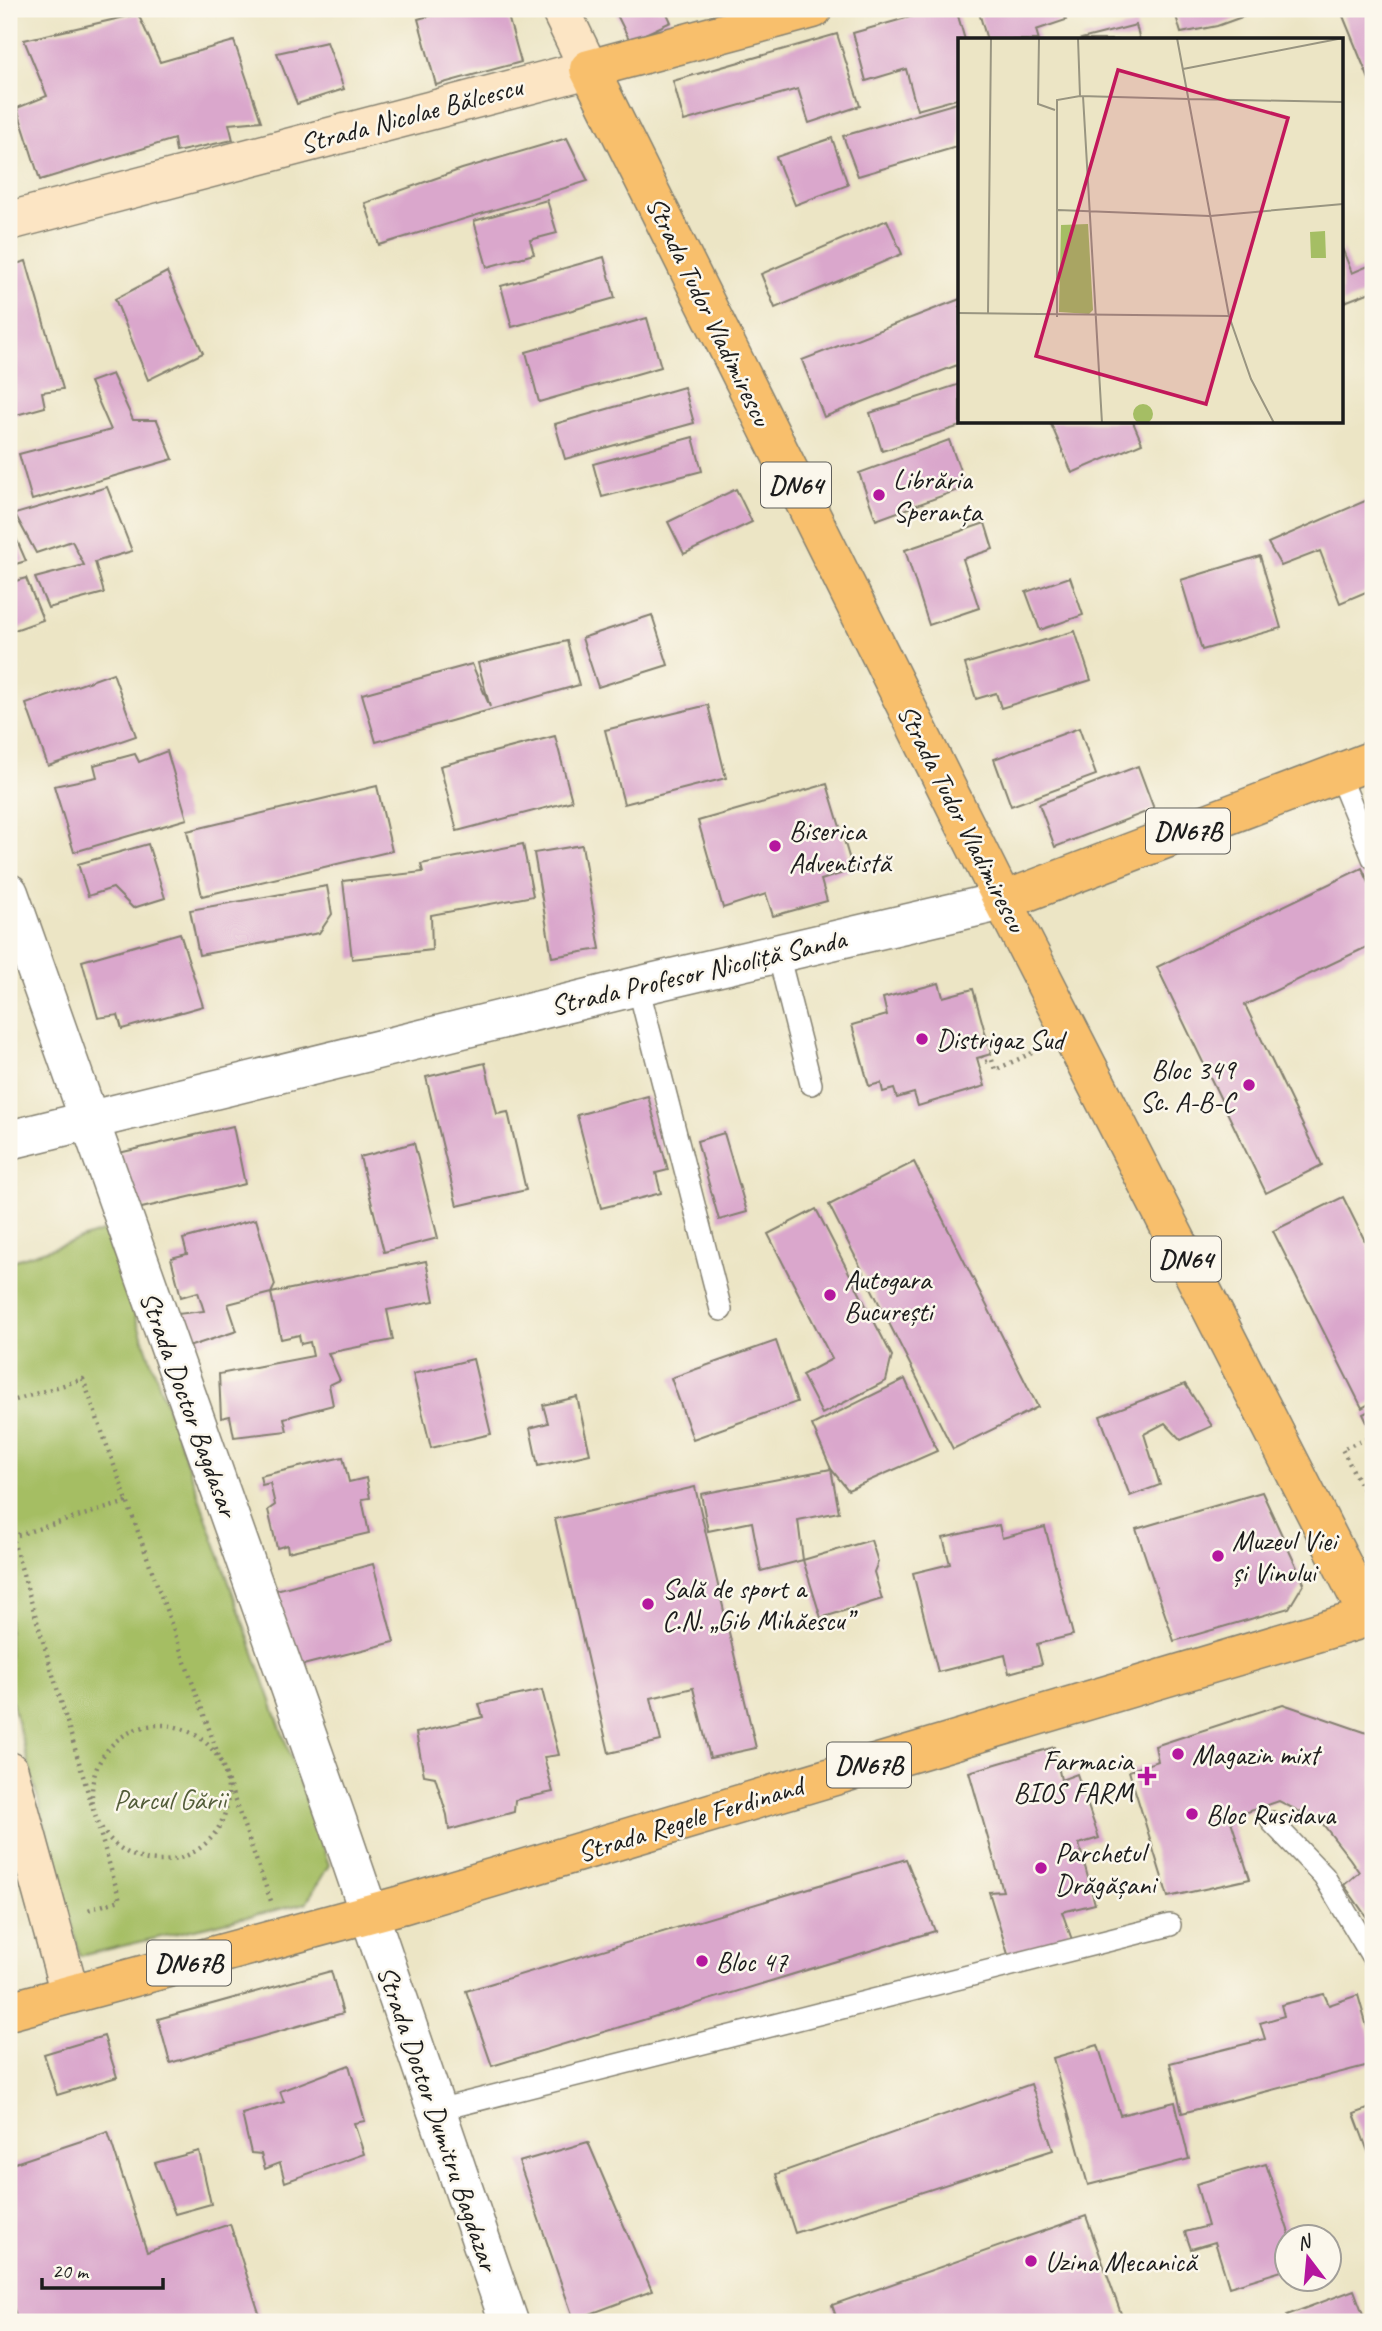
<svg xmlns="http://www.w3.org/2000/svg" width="1382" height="2331" font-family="Caveat,sans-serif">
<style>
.green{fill:#a5be64;stroke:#606d40;stroke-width:2}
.building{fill:#daa7cc}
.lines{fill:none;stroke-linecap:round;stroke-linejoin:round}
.lane-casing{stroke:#848070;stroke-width:24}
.street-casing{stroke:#848070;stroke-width:41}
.secondary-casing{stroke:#848070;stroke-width:41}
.primary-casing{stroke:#848070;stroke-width:41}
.path{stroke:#848070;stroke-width:4.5;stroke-dasharray:2 5;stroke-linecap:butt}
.lane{stroke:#fff;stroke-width:21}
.street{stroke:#fff;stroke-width:38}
.secondary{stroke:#fce5c4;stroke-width:38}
.primary{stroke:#f8bf6c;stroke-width:38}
.poi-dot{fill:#b5179e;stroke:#fbf7ec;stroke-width:2.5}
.labels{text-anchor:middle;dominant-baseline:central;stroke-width:5;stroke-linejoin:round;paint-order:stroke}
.shield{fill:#fbf7ec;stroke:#5f5e5a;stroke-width:2}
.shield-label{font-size:26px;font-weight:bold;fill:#1c1c1c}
.street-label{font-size:28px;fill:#1c1c1c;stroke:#fbf7ec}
.poi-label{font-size:28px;fill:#1c1c1c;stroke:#fbf7ec;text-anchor:start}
.park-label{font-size:28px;fill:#535d39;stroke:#fbf7ec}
.inset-road{fill:none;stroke:#999581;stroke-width:2}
.view{fill:#c2185b;fill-opacity:0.15;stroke:#c2185b;stroke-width:3.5}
.inset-edge{fill:none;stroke:#1c1c1c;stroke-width:3.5}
</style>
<rect width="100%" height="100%" fill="#fbf7ec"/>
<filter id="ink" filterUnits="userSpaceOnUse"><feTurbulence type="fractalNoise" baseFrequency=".0143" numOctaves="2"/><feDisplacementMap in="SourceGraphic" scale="14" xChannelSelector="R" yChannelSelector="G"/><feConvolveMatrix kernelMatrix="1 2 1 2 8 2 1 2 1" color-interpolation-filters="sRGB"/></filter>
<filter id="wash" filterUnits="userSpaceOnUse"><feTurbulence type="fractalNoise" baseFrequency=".00686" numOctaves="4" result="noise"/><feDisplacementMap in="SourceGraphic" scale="28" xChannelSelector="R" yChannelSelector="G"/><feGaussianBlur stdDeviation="1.57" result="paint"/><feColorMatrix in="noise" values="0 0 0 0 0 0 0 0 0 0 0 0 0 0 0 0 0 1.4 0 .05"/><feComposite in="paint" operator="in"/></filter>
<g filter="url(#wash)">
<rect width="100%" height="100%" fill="#ece5c5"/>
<polygon class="green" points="105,1231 329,1865 306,1903 80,1956 9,1691 9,1262"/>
<g id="blocks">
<g class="building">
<polygon points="455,9 506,9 521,62 436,85 418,19"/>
<polygon points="614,9 665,9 671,22 630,41"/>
<polygon points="938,9 956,9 965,40 960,40 960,98 917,110 906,69 866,81 853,33"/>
<polygon points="978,9 1062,9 1066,20 1036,30 1039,40 987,40"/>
<polygon points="1174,9 1264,9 1217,26 1181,33"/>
<polygon points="1361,9 1373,9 1373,89 1343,16"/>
<polygon points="138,14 160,62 234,41 261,121 229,124 233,140 176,152 174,139 40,180 17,108 47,96 24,40"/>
<polygon points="1136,25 1140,40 1082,40 1081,39"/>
<polygon points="837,34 860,106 809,123 798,89 684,121 673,81"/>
<polygon points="327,42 344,89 297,104 277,53"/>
<polygon points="960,102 960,146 858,176 843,136"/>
<polygon points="567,138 588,181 379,245 365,203 462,169"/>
<polygon points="832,138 848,185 795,205 776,157"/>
<polygon points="547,200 557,233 530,240 534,254 487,267 474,221"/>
<polygon points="887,220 902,254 775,308 761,274"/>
<polygon points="1342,248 1352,273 1373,264 1373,291 1342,303"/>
<polygon points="604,257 615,298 512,327 501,286"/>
<polygon points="26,261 63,389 42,392 45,407 9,417 9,266"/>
<polygon points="167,272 203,353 148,380 115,299"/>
<polygon points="960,299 960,364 824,417 802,360"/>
<polygon points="647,318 661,367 539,402 526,352"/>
<polygon points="112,374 133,420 157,420 173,459 32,500 19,454 111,430 90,382"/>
<polygon points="960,384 960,422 973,422 882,451 870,413"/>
<polygon points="684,387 694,423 565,459 555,424"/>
<polygon points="1050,422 1133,422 1142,443 1072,473"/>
<polygon points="693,437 702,471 602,497 593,464"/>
<polygon points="949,440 966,487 876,520 859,473"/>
<polygon points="107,487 132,551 95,562 104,593 48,608 35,578 84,565 72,541 36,553 15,514"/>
<polygon points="736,489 752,522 684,554 668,522"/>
<polygon points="1372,498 1373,589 1340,603 1320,551 1281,566 1268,543"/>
<polygon points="9,522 26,561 9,566"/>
<polygon points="985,523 993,549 963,559 979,608 929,625 905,550"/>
<polygon points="1260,556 1281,628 1202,650 1181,580"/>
<polygon points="1070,577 1083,615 1040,630 1026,592"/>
<polygon points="26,578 43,620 9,632 9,583"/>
<polygon points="652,615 668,665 598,687 582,638"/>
<polygon points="1075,631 1091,680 1001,708 996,693 976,699 965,664"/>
<polygon points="567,641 579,685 376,742 362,694 472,664 490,707 478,663"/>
<polygon points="113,673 136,736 48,766 26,704"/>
<polygon points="708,705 726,778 624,804 605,730"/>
<polygon points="1079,728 1096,775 1011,806 994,759"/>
<polygon points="555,736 572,801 457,831 440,766"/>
<polygon points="167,751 187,819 74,852 54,786 97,777 94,765 135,754 139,762"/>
<polygon points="1138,766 1154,809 1055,847 1039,804"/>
<polygon points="827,784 853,870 821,880 827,901 773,916 766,894 723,908 698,821"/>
<polygon points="377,786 392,851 202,896 187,831"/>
<polygon points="148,844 165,898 133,908 113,888 88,896 78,864"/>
<polygon points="523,844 533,896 431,915 432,950 352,959 343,881 423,872 421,864"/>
<polygon points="582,845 600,949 552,957 534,853"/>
<polygon points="1362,868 1373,891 1373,944 1245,1005 1322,1165 1266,1193 1157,967"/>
<polygon points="327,886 332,914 319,933 199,955 190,910"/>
<polygon points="180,933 203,1006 122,1029 118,1015 98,1018 82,961"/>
<polygon points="939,983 943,997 973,989 991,1054 977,1058 985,1086 918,1106 914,1093 897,1098 894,1089 883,1092 881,1083 869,1086 852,1025 887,1015 883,998"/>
<polygon points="485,1063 497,1114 508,1112 526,1190 457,1206 426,1077"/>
<polygon points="648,1096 668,1170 656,1173 661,1193 601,1208 577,1115"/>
<polygon points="233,1126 245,1184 133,1210 119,1153"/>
<polygon points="724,1133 747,1212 719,1220 697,1141"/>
<polygon points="414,1143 438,1238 384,1252 360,1157"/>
<polygon points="914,1162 1038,1407 953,1449 829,1205"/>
<polygon points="1343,1197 1373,1257 1373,1402 1362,1408 1273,1231"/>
<polygon points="816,1209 892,1356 886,1381 822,1414 802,1375 832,1359 768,1234"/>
<polygon points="256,1219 275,1285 271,1293 426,1261 434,1301 387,1310 393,1340 328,1353 340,1380 329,1385 333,1405 284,1418 287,1431 234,1437 230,1416 221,1418 219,1374 313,1356 310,1342 301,1344 299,1335 281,1339 271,1293 228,1304 237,1331 188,1347 177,1314 204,1311 198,1292 181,1297 171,1258 187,1254 183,1239"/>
<polygon points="776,1341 797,1402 693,1439 671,1378"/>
<polygon points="473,1359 491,1434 431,1448 413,1374"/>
<polygon points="905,1379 937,1451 848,1490 831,1469 812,1425"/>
<polygon points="1185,1384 1212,1426 1181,1440 1165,1423 1144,1434 1160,1485 1130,1496 1100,1416"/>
<polygon points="577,1397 590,1454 538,1466 530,1428 548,1423 543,1405"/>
<polygon points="1373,1409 1373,1435 1363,1414"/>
<polygon points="343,1457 349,1482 366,1478 370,1498 362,1499 369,1533 288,1552 287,1545 277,1548 268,1510 275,1505 270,1483 262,1485 260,1476"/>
<polygon points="831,1469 839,1512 798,1520 803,1560 761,1571 752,1522 708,1531 701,1494"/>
<polygon points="695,1487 756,1748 710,1758 693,1688 651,1698 661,1741 609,1753 555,1519"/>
<polygon points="1262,1492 1304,1583 1289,1608 1174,1641 1136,1529"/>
<polygon points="999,1525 1002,1538 1045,1527 1073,1635 1037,1644 1042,1664 1009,1673 1005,1655 938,1672 913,1573 950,1564 943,1538"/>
<polygon points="871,1540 878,1562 874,1572 882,1599 821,1618 803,1560"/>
<polygon points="373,1564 394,1642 295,1667 276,1590"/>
<polygon points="542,1690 559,1755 544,1757 553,1792 515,1800 514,1812 449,1830 447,1815 435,1777 424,1775 416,1733 483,1717 479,1704"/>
<polygon points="1283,1704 1373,1735 1373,1926 1344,1885 1359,1872 1350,1859 1322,1823 1279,1801 1230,1818 1250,1879 1168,1897 1129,1771 1158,1761 1155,1746"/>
<polygon points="1054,1747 1061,1780 1077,1774 1099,1838 1079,1844 1095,1904 1062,1912 1075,1948 1011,1964 989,1892 1003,1891 969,1772"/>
<polygon points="906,1859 935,1931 492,2066 466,1991"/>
<polygon points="331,1971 343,2013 170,2063 158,2019"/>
<polygon points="1324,1994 1329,2005 1358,1995 1373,2048 1373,2064 1182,2113 1170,2063 1265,2039 1260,2023 1284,2016 1281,2005"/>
<polygon points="104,2036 117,2077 57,2095 44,2054"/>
<polygon points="1098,2045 1120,2115 1175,2102 1189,2159 1088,2185 1053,2058"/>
<polygon points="349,2065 365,2121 354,2123 364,2154 285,2182 280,2163 265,2169 261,2154 251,2153 242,2114 284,2102 280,2091"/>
<polygon points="1031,2084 1053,2150 795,2233 776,2174"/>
<polygon points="1373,2107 1373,2165 1354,2114"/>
<polygon points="108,2132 147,2252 230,2224 262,2322 18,2322 9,2293 9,2165"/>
<polygon points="588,2142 652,2291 574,2320 519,2162"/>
<polygon points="199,2151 211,2204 175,2214 155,2163"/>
<polygon points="1266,2164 1290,2236 1288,2269 1229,2287 1215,2242 1191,2249 1185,2232 1208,2226 1196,2184"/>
<polygon points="1086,2216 1124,2322 838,2322 832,2305"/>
<polygon points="1354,2290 1366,2322 1290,2322 1287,2315"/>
</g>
</g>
</g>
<g filter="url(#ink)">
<use href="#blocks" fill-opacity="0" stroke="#848070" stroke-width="2"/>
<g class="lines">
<defs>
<g id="lane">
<polyline points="1339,774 1373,858"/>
<polyline points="778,954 811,1084"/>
<polyline points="638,986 721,1310"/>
<polyline points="1272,1822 1324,1876 1373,1958"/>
<polyline points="434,2111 1170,1925"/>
</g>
<g id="street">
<polyline points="9,893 336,1817 509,2322"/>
<polyline points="9,1140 638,986 1003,901"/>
</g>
<g id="secondary">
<polyline points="9,221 589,69 560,9"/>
<polyline points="9,1771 70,1994"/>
</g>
<g id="primary">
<polyline points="1003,901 1373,760"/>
<polyline points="9,2011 401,1905 1369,1617 1003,901 589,69 813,9"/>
</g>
</defs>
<use href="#lane" class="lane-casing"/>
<use href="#street" class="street-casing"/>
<use href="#secondary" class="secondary-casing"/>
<use href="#primary" class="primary-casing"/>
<g class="path">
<polyline points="982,1056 985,1062 992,1060 995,1070 1032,1053"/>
<polyline points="9,1402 83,1379 271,1901"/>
<polyline points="1373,1436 1342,1449 1373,1509"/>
<polyline points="9,1527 120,1900 88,1910"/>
<polyline points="11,1537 130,1501"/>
<circle cx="160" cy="1793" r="68"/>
</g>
<use href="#lane" class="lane"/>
<use href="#street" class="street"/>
<use href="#secondary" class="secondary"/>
<use href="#primary" class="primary"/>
</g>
</g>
<g class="poi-dot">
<circle cx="879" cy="495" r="7"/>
<circle cx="775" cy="846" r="7"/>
<circle cx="922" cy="1039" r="7"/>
<circle cx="1249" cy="1085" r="7"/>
<circle cx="830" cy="1295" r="7"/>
<circle cx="1218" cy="1556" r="7"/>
<circle cx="648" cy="1604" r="7"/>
<circle cx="1178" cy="1754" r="7"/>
<path d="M1143.5 1765.5h7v7h7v7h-7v7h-7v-7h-7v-7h7z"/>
<circle cx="1192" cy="1814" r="7"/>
<circle cx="1041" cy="1868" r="7"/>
<circle cx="702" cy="1961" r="7"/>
<circle cx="1031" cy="2261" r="7"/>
</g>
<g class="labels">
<g class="shield">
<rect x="761" y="462.5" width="70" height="45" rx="5"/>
<rect x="1146" y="808.5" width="84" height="45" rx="5"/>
<rect x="1151" y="1236.5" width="70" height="45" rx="5"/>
<rect x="827" y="1742.5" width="84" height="45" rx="5"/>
<rect x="147" y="1940.5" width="84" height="45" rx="5"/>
</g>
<g class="shield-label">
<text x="796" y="485">DN64</text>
<text x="1188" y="831">DN67B</text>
<text x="1186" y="1259">DN64</text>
<text x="869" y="1765">DN67B</text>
<text x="189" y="1963">DN67B</text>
</g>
<g class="street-label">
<text transform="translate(411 115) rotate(-15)">Strada Nicolae Bălcescu</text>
<text transform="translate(709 311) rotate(64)">Strada Tudor Vladimirescu</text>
<text transform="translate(962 818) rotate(63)">Strada Tudor Vladimirescu</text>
<text transform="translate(698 972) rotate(-13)">Strada Profesor Nicoliță Sanda</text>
<text transform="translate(189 1404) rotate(70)">Strada Doctor Bagdasar</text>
<text transform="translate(690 1819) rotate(-17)">Strada Regele Ferdinand</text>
<text transform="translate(438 2118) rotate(71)">Strada Doctor Dumitru Bagdazar</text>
</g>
<g class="poi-label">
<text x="893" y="479">Librăria<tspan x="893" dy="32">Speranța</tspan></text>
<text x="789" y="830">Biserica<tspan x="789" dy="32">Adventistă</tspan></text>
<text x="936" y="1039">Distrigaz Sud</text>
<text x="1235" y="1069" text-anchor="end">Bloc 349<tspan x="1235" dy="32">Sc. A-B-C</tspan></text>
<text x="844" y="1279">Autogara<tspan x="844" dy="32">București</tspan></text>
<text x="1232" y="1540">Muzeul Viei<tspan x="1232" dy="32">și Vinului</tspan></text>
<text x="662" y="1588">Sală de sport a<tspan x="662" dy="32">C.N. „Gib Mihăescu”</tspan></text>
<text x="1192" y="1754">Magazin mixt</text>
<text x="1133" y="1760" text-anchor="end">Farmacia<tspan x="1133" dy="32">BIOS FARM</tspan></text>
<text x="1206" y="1814">Bloc Rusidava</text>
<text x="1055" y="1852">Parchetul<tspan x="1055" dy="32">Drăgășani</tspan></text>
<text x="716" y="1961">Bloc 47</text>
<text x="1045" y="2261">Uzina Mecanică</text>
</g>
<g class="park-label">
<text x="170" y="1799">Parcul Gării</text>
</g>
</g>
<g transform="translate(958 38)">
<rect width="385" height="385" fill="#ece5c5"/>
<path d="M130,186L135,272L131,276L101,274L103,187ZM367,193L368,220H353L352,194ZM175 376a10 10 0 1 1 20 0a10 10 0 1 1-20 0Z" fill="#a5be64"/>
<path class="inset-road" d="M81,0L80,66L97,72M120,0L122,58M219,0L271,278L293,341L316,385M225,31L385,0M125,58L144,385M230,61L385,64M100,172L252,178M252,178L385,166M0,275L271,278M30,276L33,0M99,279V62L122,58L230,61"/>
<path class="view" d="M160,32L330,80L248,366L78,318Z"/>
<rect width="385" height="385" class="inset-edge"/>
</g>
<rect width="1382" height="2331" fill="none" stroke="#fbf7ec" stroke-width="35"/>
<g transform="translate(1308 2258) rotate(344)"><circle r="33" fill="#fbf7ec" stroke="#a29f99" stroke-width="2"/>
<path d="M0-5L12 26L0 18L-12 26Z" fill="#b5179e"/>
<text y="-10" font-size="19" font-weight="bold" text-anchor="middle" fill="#1c1c1c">N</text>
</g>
<path d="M42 2278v10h121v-10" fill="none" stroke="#1c1c1c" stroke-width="3.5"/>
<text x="52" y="2278" font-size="21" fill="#1c1c1c" stroke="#fbf7ec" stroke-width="5" paint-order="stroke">20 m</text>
</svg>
